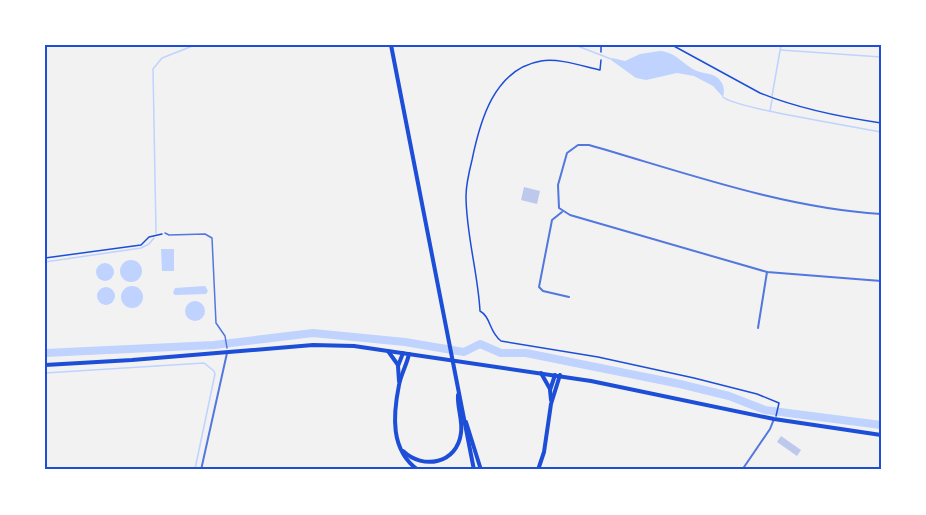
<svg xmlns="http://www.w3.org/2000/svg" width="926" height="515" font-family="Bitter,serif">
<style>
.water{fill:#bfd3fe}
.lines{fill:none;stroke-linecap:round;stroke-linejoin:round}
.stream{stroke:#bfd3fe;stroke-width:1.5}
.river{stroke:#bfd3fe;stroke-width:8}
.building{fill:#bdc9ec}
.path{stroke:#1d4ed8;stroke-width:1.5}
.service{stroke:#5277de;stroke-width:1.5}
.minor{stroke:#5277de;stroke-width:2}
.secondary{stroke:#1d4ed8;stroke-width:4}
.primary{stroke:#1d4ed8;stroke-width:4}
.neatline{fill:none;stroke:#1d4ed8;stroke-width:2}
</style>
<rect width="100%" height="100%" fill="#f2f2f2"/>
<g class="water">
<path d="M660,51C676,52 683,65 697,71C705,74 713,73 719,79C724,85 725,90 723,97L713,86L694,76L677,73L646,80L636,78L611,60L612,58L625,61L640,54Z"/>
<polygon points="161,249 174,249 174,271 162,271"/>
<circle cx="131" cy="271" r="11"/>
<circle cx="105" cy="272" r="9"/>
<circle cx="132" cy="297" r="11"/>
<polygon points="205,286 208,291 206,294 175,295 173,293 175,288"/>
<circle cx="106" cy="296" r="9"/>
<circle cx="195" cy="311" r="10"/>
</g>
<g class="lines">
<g class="stream">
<polyline points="575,45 611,59"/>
<polyline points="781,50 881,57"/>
<polyline points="772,96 781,45"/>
<path d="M723,97C734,108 857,127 881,132"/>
<polyline points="770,111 772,100"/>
<polyline points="156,233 153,69 162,58 195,45"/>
<polyline points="45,262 141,248 149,244 154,238"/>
<polyline points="45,373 204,363 214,371 215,374 195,469"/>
</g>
<polyline class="river" points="45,353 214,345 313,333 405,342 464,352 480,344 501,353 526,353 680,384 729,396 765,410 881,425"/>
</g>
<g class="building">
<polygon points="524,187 540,191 537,204 521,200"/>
<polygon points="781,436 801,450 797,456 777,442"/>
</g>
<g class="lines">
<g class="path">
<polyline points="601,45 601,52"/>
<path d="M672,45L760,93C799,109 840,117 881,123"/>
<path d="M601,60L600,70C582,66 559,58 541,61C494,69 480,121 472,160C469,172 466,185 466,196C466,234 478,273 480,311C491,317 489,332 501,341L598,357L694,378L757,394L779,403L776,416"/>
<polyline points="45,258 141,245 149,237 162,234"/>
</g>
<polyline class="service" points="165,233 169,235 205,234 212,238 216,323 225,336 227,348"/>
<g class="minor">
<polyline points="562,212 552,220 539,287 543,291 569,297"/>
<path d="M881,214C783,208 683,172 589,145H578L567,153L558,185L559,208L570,215L767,272L881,281"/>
<polyline points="758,328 767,272"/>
<polyline points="201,470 227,353"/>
<polyline points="742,470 770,429 774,419"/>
</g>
<polyline class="secondary" points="45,365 132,360 313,345 354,346 591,381 774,419 881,435"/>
<g class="primary">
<polyline points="391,45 474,470"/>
<polyline points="388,351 398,365"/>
<path d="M409,354C407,364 401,374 399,385C393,415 390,450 418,470"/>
<polyline points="541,373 550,389"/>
<polyline points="399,381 398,366 403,353"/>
<polyline points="551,400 550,390 555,375"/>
<polyline points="466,422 481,470"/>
<path d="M403,451C423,470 457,464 461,433C463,420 457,408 458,395"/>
<polyline points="538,470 544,452 551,404 560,375"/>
</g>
</g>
<rect width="926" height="515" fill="none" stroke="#ffffff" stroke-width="93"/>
<rect x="46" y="46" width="834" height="422" class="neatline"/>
</svg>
